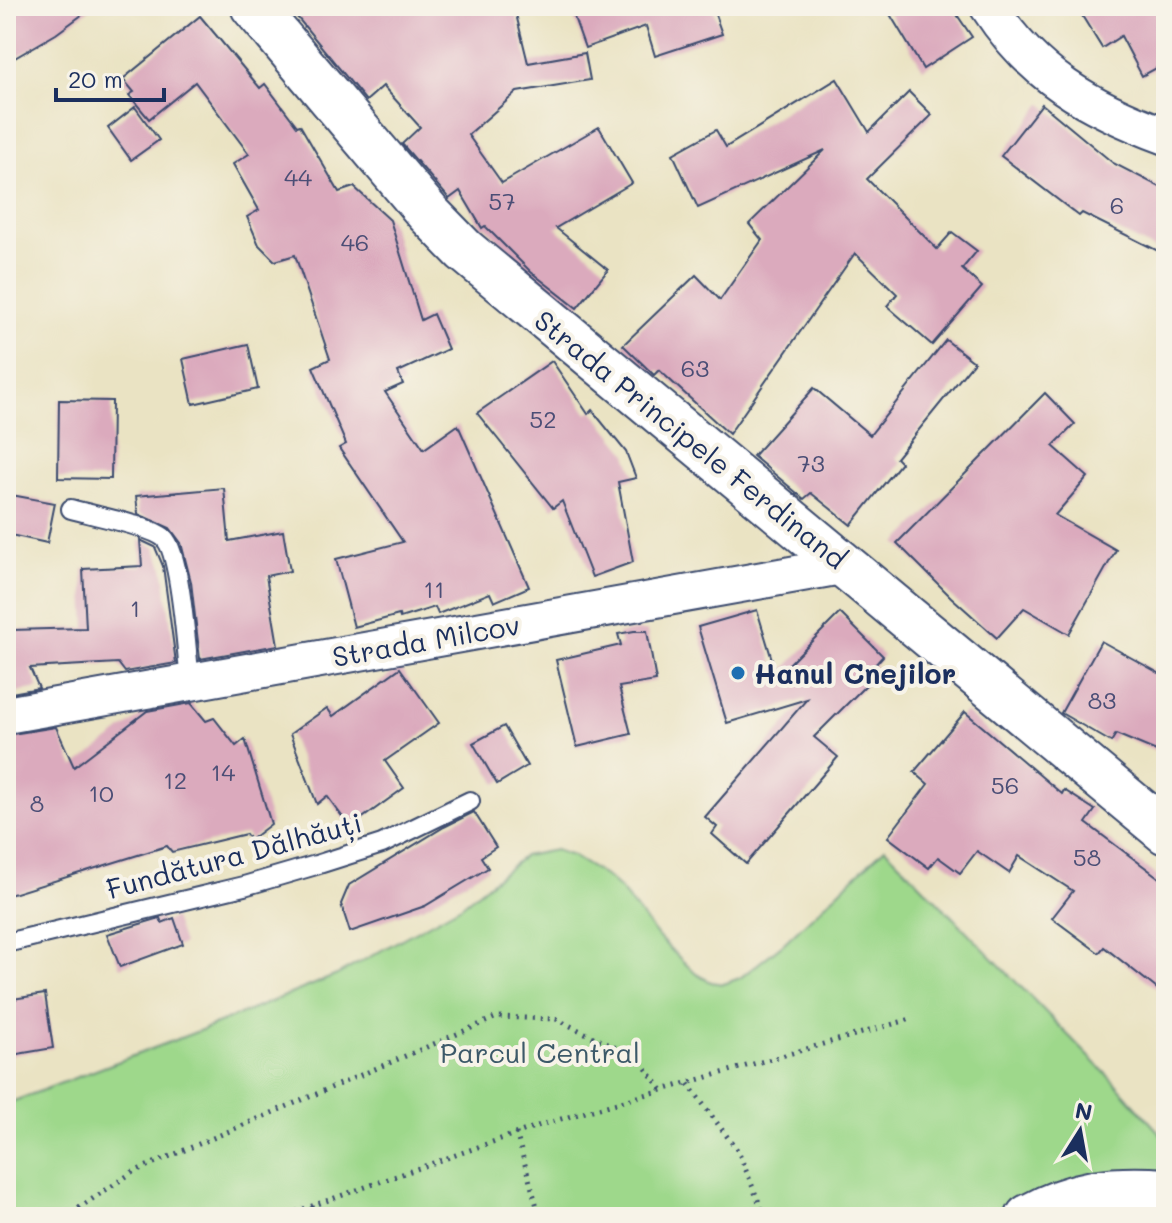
<svg xmlns="http://www.w3.org/2000/svg" width="1172" height="1223" font-family="Mali,sans-serif">
<style>
.green{fill:#9ed88b;stroke:#5c8474;stroke-width:2}
.building{fill:#dbaabd}
.lines{fill:none;stroke-linecap:round;stroke-linejoin:round}
.service-casing{stroke:#3a4a6d;stroke-width:22}
.minor-casing{stroke:#3a4a6d;stroke-width:40}
.tertiary-casing{stroke:#3a4a6d;stroke-width:48}
.path{stroke:#3a4a6d;stroke-width:5;stroke-dasharray:2 6;stroke-linecap:butt}
.service{stroke:#fff;stroke-width:18}
.minor{stroke:#fff;stroke-width:36}
.tertiary{stroke:#fff;stroke-width:44}
.poi-dot{fill:#1f6fb2;stroke:#f7f3e8;stroke-width:3}
.labels{text-anchor:middle;dominant-baseline:central;stroke-width:8;stroke-linejoin:round;paint-order:stroke}
.number-label{font-size:24px;fill:#4b4e76}
.street-label{font-size:28px;fill:#1b2f5e;stroke:#f7f3e8}
.poi-label{font-size:28px;font-weight:bold;fill:#1b2f5e;stroke:#f7f3e8;text-anchor:start}
.park-label{font-size:28px;fill:#3c5969;stroke:#f7f3e8}
</style>
<rect width="100%" height="100%" fill="#f7f3e8"/>
<filter id="ink" filterUnits="userSpaceOnUse"><feTurbulence type="fractalNoise" baseFrequency=".0125" numOctaves="2"/><feDisplacementMap in="SourceGraphic" scale="16" xChannelSelector="R" yChannelSelector="G"/><feConvolveMatrix kernelMatrix="1 2 1 2 8 2 1 2 1" color-interpolation-filters="sRGB"/></filter>
<filter id="wash" filterUnits="userSpaceOnUse"><feTurbulence type="fractalNoise" baseFrequency=".006" numOctaves="4" result="noise"/><feDisplacementMap in="SourceGraphic" scale="32" xChannelSelector="R" yChannelSelector="G"/><feGaussianBlur stdDeviation="1.8" result="paint"/><feColorMatrix in="noise" values="0 0 0 0 0 0 0 0 0 0 0 0 0 0 0 0 0 1.4 0 .05"/><feComposite in="paint" operator="in"/></filter>
<g filter="url(#wash)">
<rect width="100%" height="100%" fill="#eae3c3"/>
<polygon class="green" points="885,848 1117,1085 1166,1140 1166,1191 1028,1217 6,1217 6,1104 204,1029 337,975 461,906 524,856 555,850 572,856 608,878 620,889 660,939 696,974 711,982 723,984 740,978 783,944"/>
<g id="blocks">
<g class="building">
<polygon points="26,6 94,6 56,34 6,63 6,18"/>
<polygon points="288,6 514,6 528,63 585,53 590,80 517,92 468,135 502,183 599,127 632,183 556,228 608,270 577,308 531,272 485,226 482,228 460,191 449,199 447,196 402,144 420,127 383,86 366,101"/>
<polygon points="570,6 712,6 722,34 655,56 646,26 585,48"/>
<polygon points="885,6 951,6 972,37 923,69"/>
<polygon points="1076,6 1166,6 1166,63 1142,76 1121,36 1102,48"/>
<polygon points="200,16 260,88 265,84 297,126 300,125 339,192 354,187 390,220 421,320 433,314 448,349 398,372 403,384 385,392 424,449 458,425 529,587 494,602 490,593 438,614 435,607 400,618 399,615 354,627 336,559 403,542 339,448 346,444 313,367 330,359 295,255 275,261 259,245 247,217 259,210 233,164 249,154 195,82 149,119 129,95 134,92 123,79"/>
<polygon points="837,79 869,132 909,92 932,115 867,179 937,249 952,232 977,251 962,269 982,287 932,345 887,306 897,294 855,253 729,434 659,370 654,375 623,345 696,275 720,300 762,240 749,224 825,150 698,208 673,154 716,130 726,147"/>
<polygon points="1042,104 1113,163 1166,190 1166,255 1082,213 1079,216 1001,156"/>
<polygon points="135,107 159,140 131,160 108,128"/>
<polygon points="946,340 974,362 896,458 901,463 851,525 811,493 804,499 753,456 814,388 870,435"/>
<polygon points="248,344 258,389 193,404 183,359"/>
<polygon points="552,361 588,414 592,410 626,452 636,478 618,482 633,562 592,577 562,501 553,508 477,413"/>
<polygon points="1045,393 1075,424 1053,446 1088,477 1055,515 1116,550 1069,634 1024,608 997,638 951,597 897,543"/>
<polygon points="59,400 112,401 111,479 58,478"/>
<polygon points="224,488 229,541 283,531 290,571 266,576 278,645 200,659 191,582 181,543 170,528 138,514 136,496"/>
<polygon points="6,494 55,503 47,543 6,534"/>
<polygon points="140,540 155,547 163,566 176,663 125,672 118,663 30,668 39,688 6,694 6,615 12,630 86,628 83,569 142,566"/>
<polygon points="757,610 777,676 840,613 883,656 874,666 880,671 814,737 838,757 746,864 712,834 717,827 705,817 807,699 727,723 698,627"/>
<polygon points="634,631 647,631 656,681 619,687 631,734 577,747 556,660 621,645 618,634"/>
<polygon points="1101,641 1166,677 1166,755 1116,734 1111,742 1061,713"/>
<polygon points="400,668 439,723 385,761 404,788 350,827 327,796 317,804 290,734 327,708 333,716"/>
<polygon points="191,703 206,721 214,718 236,746 245,739 271,824 250,840 246,834 172,852 167,846 6,896 6,735 56,727 74,767 147,711"/>
<polygon points="965,712 1062,794 1064,790 1095,810 1086,823 1166,883 1166,996 1104,947 1099,953 1052,918 1073,891 1019,856 1009,873 977,851 960,873 938,857 929,868 888,837 928,784 914,772"/>
<polygon points="504,726 527,766 497,784 473,743"/>
<polygon points="474,812 496,847 481,857 488,868 425,906 350,932 341,904 349,885 444,827"/>
<polygon points="160,918 162,923 174,918 183,944 120,967 107,934"/>
<polygon points="45,994 53,1048 6,1056 6,1000"/>
</g>
</g>
</g>
<g filter="url(#ink)">
<use href="#blocks" fill-opacity="0" stroke="#3a4a6d" stroke-width="2"/>
<g class="lines">
<defs>
<g id="service">
<path d="M71,509C91,515 151,526 164,538C181,553 187,656 190,683"/>
<polyline points="6,943 244,886 316,865 382,844 470,801"/>
</g>
<g id="minor">
<path d="M988,6C1034,77 1088,107 1166,136"/>
<polyline points="6,715 847,565"/>
</g>
<g id="tertiary">
<polyline points="253,6 428,213 464,250 1166,832"/>
<path d="M1028,1217C1076,1191 1113,1187 1166,1191"/>
</g>
</defs>
<use href="#service" class="service-casing"/>
<use href="#minor" class="minor-casing"/>
<use href="#tertiary" class="tertiary-casing"/>
<g class="path">
<polyline points="688,1084 738,1151 765,1217"/>
<polyline points="516,1133 540,1217"/>
<polyline points="312,1206 315,1217"/>
<polyline points="65,1217 133,1172 497,1017 556,1019 639,1059 662,1090"/>
<polyline points="281,1217 540,1125 911,1019"/>
</g>
<use href="#service" class="service"/>
<use href="#minor" class="minor"/>
<use href="#tertiary" class="tertiary"/>
</g>
</g>
<circle class="poi-dot" cx="738" cy="673" r="8"/>
<g class="labels">
<g class="number-label">
<text x="298" y="176">44</text>
<text x="502" y="200">57</text>
<text x="1117" y="204">6</text>
<text x="355" y="241">46</text>
<text x="695" y="367">63</text>
<text x="543" y="418">52</text>
<text x="811" y="462">73</text>
<text x="434" y="588">11</text>
<text x="135" y="607">1</text>
<text x="1102" y="699">83</text>
<text x="223" y="771">14</text>
<text x="175" y="779">12</text>
<text x="1005" y="784">56</text>
<text x="101" y="792">10</text>
<text x="37" y="802">8</text>
<text x="1087" y="856">58</text>
</g>
<g class="street-label">
<text transform="translate(691 439) rotate(39)">Strada Principele Ferdinand</text>
<text transform="translate(426 640) rotate(-10)">Strada Milcov</text>
<text transform="translate(234 855) rotate(-15)">Fundătura Dălhăuți</text>
</g>
<g class="poi-label">
<text x="754" y="673">Hanul Cnejilor</text>
</g>
<g class="park-label">
<text x="540" y="1052">Parcul Central</text>
</g>
</g>
<rect width="1172" height="1223" fill="none" stroke="#f7f3e8" stroke-width="32"/>
<g transform="translate(1080 1131) rotate(11)" stroke="#f7f3e8" stroke-width="6" paint-order="stroke">
<path d="M0-6L14 30L0 20L-14 30Z" fill="#1b2f5e"/>
<text y="-12" font-size="22" font-weight="bold" text-anchor="middle" fill="#1b2f5e">N</text>
</g>
<path d="M56 88v12h108v-12" fill="none" stroke="#1b2f5e" stroke-width="4"/>
<text x="68" y="88" font-size="24" fill="#1b2f5e" stroke="#f7f3e8" stroke-width="6" paint-order="stroke">20 m</text>
</svg>
